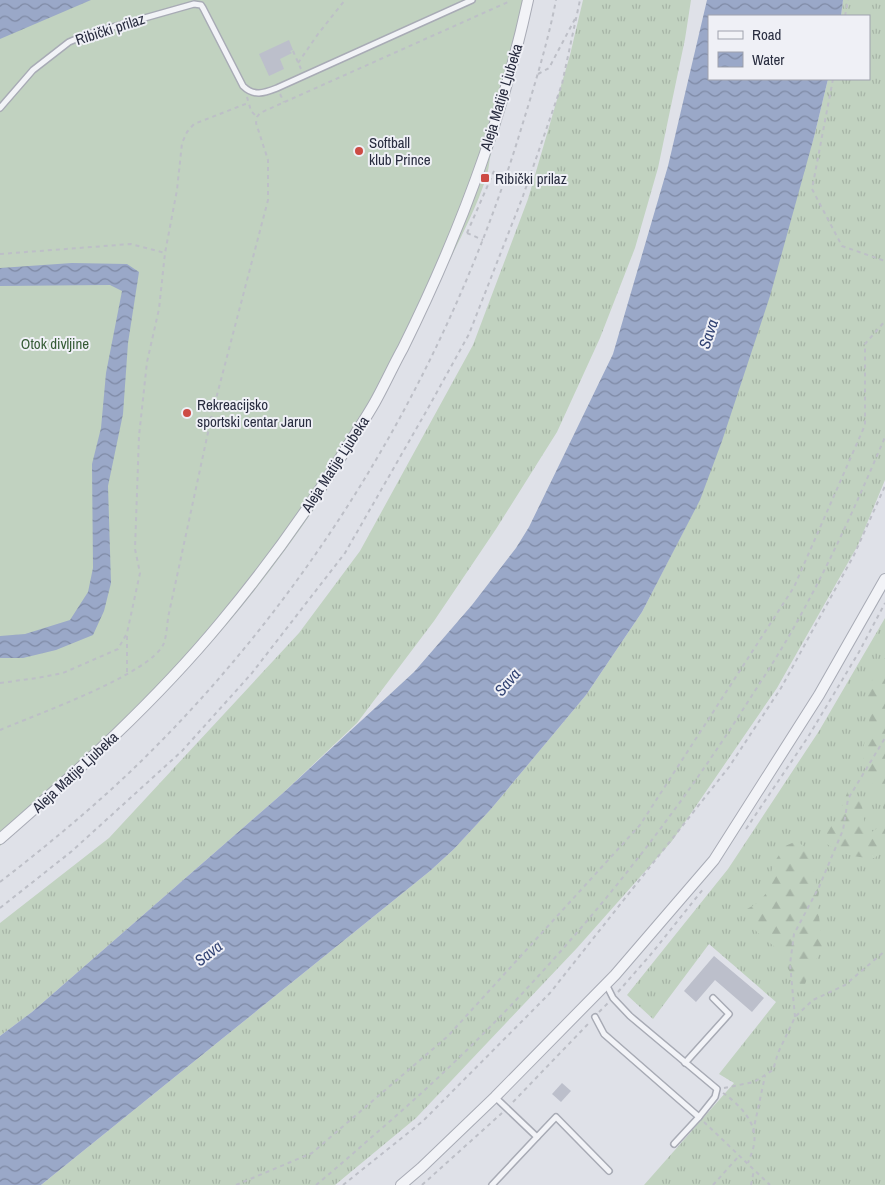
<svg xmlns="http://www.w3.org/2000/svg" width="885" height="1185" font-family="'Archivo Narrow',sans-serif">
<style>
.grass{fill:url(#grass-tufts)}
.forest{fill:url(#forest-firs)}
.pitch{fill:#c1d2c0}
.water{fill:url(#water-waves)}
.building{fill:#bcbfcb}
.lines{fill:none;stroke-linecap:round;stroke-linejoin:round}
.lane-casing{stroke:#a8abb5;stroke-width:8}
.street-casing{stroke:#a8abb5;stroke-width:12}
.path{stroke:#bdbfc7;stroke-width:2;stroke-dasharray:4 4;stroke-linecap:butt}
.lane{stroke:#f2f3f7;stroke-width:5}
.street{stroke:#f2f3f7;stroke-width:10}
.poi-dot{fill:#cd4b44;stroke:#eff0f6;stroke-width:2}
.labels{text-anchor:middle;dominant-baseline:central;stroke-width:4;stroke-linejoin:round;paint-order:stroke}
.street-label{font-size:15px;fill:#282c3f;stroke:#eff0f6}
.poi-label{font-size:15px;fill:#282c3f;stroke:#eff0f6;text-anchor:start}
.park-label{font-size:15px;fill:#355b36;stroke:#eff0f6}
.water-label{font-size:16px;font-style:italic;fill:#324373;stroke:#eff0f6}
</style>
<defs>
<pattern id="grass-tufts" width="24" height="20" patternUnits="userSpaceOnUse" patternTransform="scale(1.25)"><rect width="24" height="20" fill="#c1d2c0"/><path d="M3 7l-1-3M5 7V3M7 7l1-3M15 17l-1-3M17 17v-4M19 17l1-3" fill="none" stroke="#a6b4a6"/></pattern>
<pattern id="forest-firs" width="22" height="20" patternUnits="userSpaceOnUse" patternTransform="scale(1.25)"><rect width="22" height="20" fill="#c1d2c0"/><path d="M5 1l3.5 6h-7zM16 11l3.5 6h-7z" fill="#a6b4a6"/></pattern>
<pattern id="water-waves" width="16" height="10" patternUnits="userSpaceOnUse" patternTransform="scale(1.25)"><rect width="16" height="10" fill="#9aa8c8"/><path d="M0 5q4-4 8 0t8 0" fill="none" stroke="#7e89a4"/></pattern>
</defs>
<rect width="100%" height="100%" fill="#dfe1e8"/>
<g class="grass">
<polygon points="583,0 691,0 685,39 658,168 635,248 600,338 557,432 496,529 434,621 357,723 283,793 32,1012 0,1036 0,923 109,838 299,633 360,551 473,345 528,199 570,55"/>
<polygon points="843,0 885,0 885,480 858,545 777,688 672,841 577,948 416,1118 335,1185 41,1185 430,871 454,849 491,809 586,695 642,612 700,499 814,137 828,79 869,79 869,16 841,16"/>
<polygon points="885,618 885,1185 644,1185 734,1083 719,1074 776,1002 709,944 653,1019 627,995 728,869 819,731"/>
</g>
<g class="forest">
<path d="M885,658V847L875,858C849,858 840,852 818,839L825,827L835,824L849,788C865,798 863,814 865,831L870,833C877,829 883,825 884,816C885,796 863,776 863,759C862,734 877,717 866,691Z"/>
<polygon points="797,841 807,849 819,893 817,902 823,947 809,973 804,987 794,979 776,948 757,932 747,921 747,909 759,902 767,892 773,864 785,846"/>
</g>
<path class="pitch" d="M0,0H533C524,40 514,80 502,119C499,131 494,142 491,153C489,161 489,170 486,178C475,212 457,244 442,276C381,414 301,543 200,655C138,723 70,785 0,846Z"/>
<g class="water">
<polygon points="0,0 91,0 0,39"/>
<polygon points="707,0 843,0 841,16 709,16 709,79 828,79 814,137 770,296 722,441 700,500 642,612 586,695 491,809 454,849 430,871 41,1185 0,1185 0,1036 32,1012 283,793 414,672 472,605 516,548 529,527 613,354 668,166"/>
<polygon points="72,263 127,264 139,272 128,343 123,414 108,486 111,583 104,611 93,635 56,650 23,658 0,658 0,636 25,634 70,620 88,592 93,568 92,464 101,428 106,373 122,291 110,285 0,286 0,268"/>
</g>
<g class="building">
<polygon points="289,40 293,50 290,51 292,53 280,59 284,69 269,76 259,54"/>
<polygon points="714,956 764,998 752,1012 715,980 696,1002 684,991"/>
<polygon points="562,1083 571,1091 561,1102 552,1094"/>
</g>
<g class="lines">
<defs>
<g id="lane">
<path d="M0,108L33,70L69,42L88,34L194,4L201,5L203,8L243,86C254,97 264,93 277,88L472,0"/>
<polyline points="595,1017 604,1034 699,1117 715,1097 717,1089 630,1016 613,998 606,984"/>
<polyline points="685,1063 729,1014 713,998"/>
<polyline points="537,1137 556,1117 609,1171"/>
<polyline points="674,1144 699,1117"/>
<polyline points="492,1185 537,1137 495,1097"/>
</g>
<g id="street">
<path d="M0,839C78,771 155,702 221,622C266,568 308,510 346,449C355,434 366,418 375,402C385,384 393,366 403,348C458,237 502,121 528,0"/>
<polyline points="401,1185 421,1168 495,1097 615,975 714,860 819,695 885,579"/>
</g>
</defs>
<use href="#lane" class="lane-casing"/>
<use href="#street" class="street-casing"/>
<g class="path">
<polyline points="845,16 848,0"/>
<polyline points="293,51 301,69"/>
<polyline points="298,63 318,34 345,0"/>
<polyline points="538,74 549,68 576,17"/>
<polyline points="833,79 812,189 842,246 885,261"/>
<polyline points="280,94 284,102"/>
<polyline points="247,97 251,111 257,117"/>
<polyline points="467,233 494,171"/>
<polyline points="467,233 483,240"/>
<polyline points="0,254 131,244 165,253"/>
<polyline points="127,636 127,674"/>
<polyline points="0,683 37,678 63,673 118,649 127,633 140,573 135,549 139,436 147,362 159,309 165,253 177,190 182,143 187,132 194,124 248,103"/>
<path d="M0,730C32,716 152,674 164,643C167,634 167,622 169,613L212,414L268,200V160L256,123L257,117L260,113L508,2L509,0"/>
<polyline points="746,829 808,737 859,652 885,603"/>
<path d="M0,882C45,847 89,811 131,771C311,598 444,377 518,139C532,93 547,47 556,0"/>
<polyline points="0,908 72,851 182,751 252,673 345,553 427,410 469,334 523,196 562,84 580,0"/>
<polyline points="618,992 652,953 704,888"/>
<polyline points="599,1012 608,1003"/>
<polyline points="795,1017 790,964 794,934 819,887 843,830 848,799 885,738"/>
<polyline points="724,1088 754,1082 773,1070 778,1053 795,1017 813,1000 845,985 885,951"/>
<path d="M723,1093C739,1104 758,1123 754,1144C753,1151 750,1157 748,1163"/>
<polyline points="513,1102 589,1023"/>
<polyline points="704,1122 770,1185"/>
<polyline points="753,1132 765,1076"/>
<polyline points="236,1185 312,1153 448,1036 640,825 794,587 865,425 865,344 885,321"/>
<path d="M316,1185C338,1167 359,1148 381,1129C521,1008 642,867 742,711C761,681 782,650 799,618C832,559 859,498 885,437"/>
<polyline points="343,1185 423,1121 550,993 729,767 781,688 854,555 885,486"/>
<polyline points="422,1185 502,1113"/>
<polyline points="713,1185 739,1156"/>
<polyline points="751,1185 754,1170"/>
</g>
<use href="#lane" class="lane"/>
<use href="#street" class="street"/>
</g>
<g class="poi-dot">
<circle cx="359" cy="151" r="5"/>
<rect x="480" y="173" width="10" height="10" rx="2.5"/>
<circle cx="187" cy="413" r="5"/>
</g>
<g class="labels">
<g class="street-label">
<text transform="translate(110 29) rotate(-18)">Ribički prilaz</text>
<text transform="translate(501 97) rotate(-73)">Aleja Matije Ljubeka</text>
<text transform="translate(335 464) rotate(-57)">Aleja Matije Ljubeka</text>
<text transform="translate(75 772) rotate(-43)">Aleja Matije Ljubeka</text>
</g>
<g class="poi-label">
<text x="369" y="142">Softball<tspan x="369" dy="17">klub Prince</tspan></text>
<text x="495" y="178">Ribički prilaz</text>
<text x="197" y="404">Rekreacijsko<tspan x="197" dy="17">sportski centar Jarun</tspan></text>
</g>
<g class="park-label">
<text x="55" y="343">Otok divljine</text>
</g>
<g class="water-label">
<text transform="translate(708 334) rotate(-72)">Sava</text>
<text transform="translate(507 682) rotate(-50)">Sava</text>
<text transform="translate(208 953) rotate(-38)">Sava</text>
</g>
</g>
<rect x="708" y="15" width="162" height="65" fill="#eff0f6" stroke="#9fa2ad"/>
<rect x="718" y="31" width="25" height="8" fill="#f2f3f7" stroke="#9fa2ad"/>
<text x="752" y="40" font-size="15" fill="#282c3f">Road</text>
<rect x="718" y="52" width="25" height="15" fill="url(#water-waves)" stroke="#9fa2ad"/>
<text x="752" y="65" font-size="15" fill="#282c3f">Water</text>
</svg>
